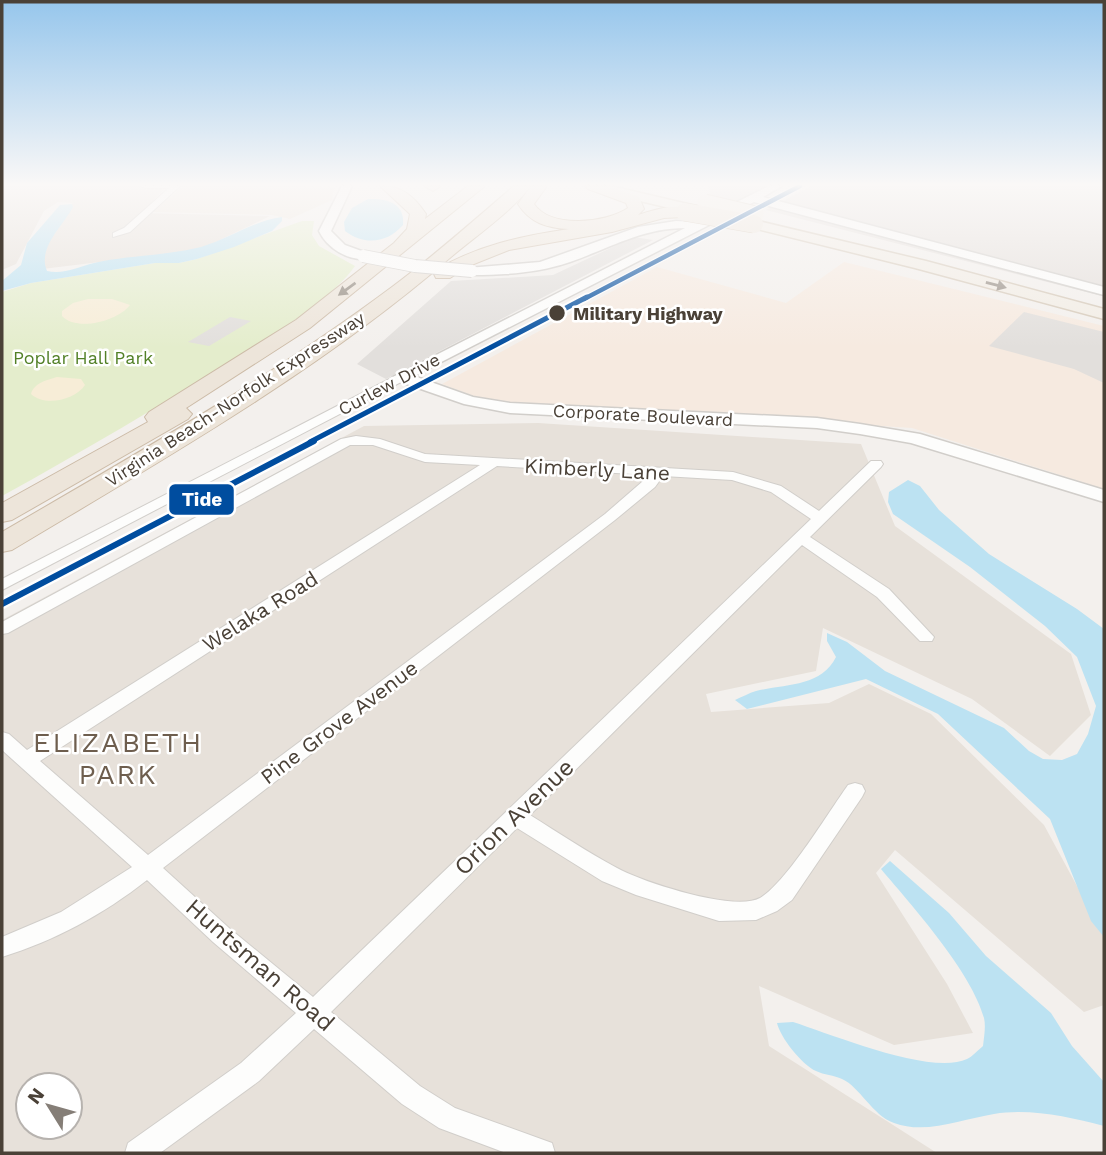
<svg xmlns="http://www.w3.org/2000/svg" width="1106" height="1155" font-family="'Work Sans',sans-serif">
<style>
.residential{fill:#e7e1da;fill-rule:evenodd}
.commercial{fill:#f6eae0}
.industrial{fill:#e5e0dc}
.education{fill:#eee6dc}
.green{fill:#e4edcc}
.sand{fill:#f7edd7}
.parking{fill:#e2dfdc}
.water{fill:#bce2f2}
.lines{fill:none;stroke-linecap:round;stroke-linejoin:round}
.minor-casing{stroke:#d1ceca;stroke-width:2}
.tertiary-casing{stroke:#d1ceca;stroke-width:3}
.primary-casing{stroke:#d6caba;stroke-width:3}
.motorway-casing{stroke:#ccbba7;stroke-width:2}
.minor{fill:#fdfdfc;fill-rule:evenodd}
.tertiary{fill:#fdfdfc;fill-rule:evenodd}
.primary{fill:#f2ede5;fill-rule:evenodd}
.motorway{fill:#ede5da;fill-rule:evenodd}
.tertiary-bridge-casing{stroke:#d1ceca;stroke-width:14;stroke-linecap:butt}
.primary-bridge-casing{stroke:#d6caba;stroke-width:17;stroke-linecap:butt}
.motorway-bridge-casing{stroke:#ccbba7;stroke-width:19;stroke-linecap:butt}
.tertiary-bridge{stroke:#fdfdfc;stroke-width:12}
.primary-bridge{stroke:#f2ede5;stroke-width:15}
.motorway-bridge{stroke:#ede5da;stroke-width:18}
.rail-1-far2-casing{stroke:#fff;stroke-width:7}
.rail-1-far1-casing{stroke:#fff;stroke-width:9}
.rail-1-casing{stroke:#fff;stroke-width:11}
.rail-1-far2{stroke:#004d9f;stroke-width:4.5}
.rail-1-far1{stroke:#004d9f;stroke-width:5}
.rail-1{stroke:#004d9f;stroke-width:6}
.oneway{fill:#968e85}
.oneway2{fill:#938b80}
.stop-dot{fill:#4a4137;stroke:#fff;stroke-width:2.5}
.labels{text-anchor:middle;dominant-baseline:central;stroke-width:5;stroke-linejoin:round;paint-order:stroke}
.far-stop-label{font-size:18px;font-weight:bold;fill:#4a4137;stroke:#fff;text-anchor:start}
.far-park-label{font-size:18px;fill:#528027;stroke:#fff}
.far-street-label{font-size:18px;fill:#4a4137;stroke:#fff}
.street-label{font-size:21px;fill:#4a4137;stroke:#fff}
.near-street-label{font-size:24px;fill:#4a4137;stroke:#fff}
.near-neighbourhood-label{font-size:28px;letter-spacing:2px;fill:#6e5e4e;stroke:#fff}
.line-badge{stroke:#fff;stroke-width:2.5}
.badge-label{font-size:19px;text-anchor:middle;font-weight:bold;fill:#fff}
</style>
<rect width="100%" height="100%" fill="#f3f0ed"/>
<g class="residential">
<polygon points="2,186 167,186 141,213 270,216 199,250 34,270 61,210 73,203 58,202 44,211 16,264 2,270"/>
<path d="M538,423L861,444L895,526L1071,654L1091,715L1050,756L972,699L823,628L816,671L706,694L711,712L829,703L869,684L931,714L1044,825L1104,936V1005L1084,1012L895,850L876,873L947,984L973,1033L894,1045L759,986L769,1046L937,1153H2V620L364,426ZM28,1085H70V1127H28Z"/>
</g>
<polygon class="commercial" points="844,262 1104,326 1104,489 912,428 510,402 474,396 442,384 657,267 786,303"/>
<g class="industrial">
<polygon points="708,186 769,186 732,204 711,197"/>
<polygon points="811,186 1104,186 1104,294 1102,296 766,210"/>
</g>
<polygon class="education" points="183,186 280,186 334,187 332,200 290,219 272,215 153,212"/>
<path class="green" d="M302,221H314L312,235L319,246L355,266C331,300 273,335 237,357C160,406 82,452 2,496V292L31,283L155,263H179L197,259Z"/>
<g class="sand">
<path d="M88,299H112L130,305C118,321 77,332 62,316V311L73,303Z"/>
<path d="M57,377L81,379L85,385C75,400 45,407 31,394C34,383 47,380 57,377Z"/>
</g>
<g class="parking">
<polygon points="634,237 653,240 386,379 357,364 451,281 553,275"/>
<polygon points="1024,312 1104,332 1104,383 1074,369 989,346"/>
<polygon points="230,317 251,321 209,346 188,342"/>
</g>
<g class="water">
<path d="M368,199C387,198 405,203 403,225C387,243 365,246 345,231L344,222L352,208Z"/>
<path d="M72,204L73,207C63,226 37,248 47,271C63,275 78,267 94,263C129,255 165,256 201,247C229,239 253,221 282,217V221L272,231L234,247L197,259L179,263H155L31,283L2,291V281L21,265L27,243L60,205Z"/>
<path d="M908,480L920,486L939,510L989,554L1077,609L1104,629V937L1091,921L1050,819L938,714L866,679L747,709L735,700C742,697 749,693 756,691C785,684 821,687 836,657L827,641V633L847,642L885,671L1004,728L1029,751L1043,759L1062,760L1077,754L1088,734L1096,706L1077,657L1045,626L970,567L893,514L888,502L889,492Z"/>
<path d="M890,861L949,913L986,956L1051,1013L1072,1046L1104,1082V1126C1069,1117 1030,1108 994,1114C962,1119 926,1135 894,1123C872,1115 860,1087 842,1079C834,1075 824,1075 816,1071C802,1065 780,1037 777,1023L793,1022C831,1034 931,1076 967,1059C972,1057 978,1050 983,1046C984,1037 986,1026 984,1018C971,971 913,907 881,869Z"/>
</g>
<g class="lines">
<defs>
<g id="minor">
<polygon points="141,186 180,186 130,232 113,237 113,233 124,228 169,188 145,188"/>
<polygon points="401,373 407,377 405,380 2,590 2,579"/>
<path d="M356,436L380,439L425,454L733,472L781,486L819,511L871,461H881L883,464L881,467L810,537L889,589L934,637L932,641H920L877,597L802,545L530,815C559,833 587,852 617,868C642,882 734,912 760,898C786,883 828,813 848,785L855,783L862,785L865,791L862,797L792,900L777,911L756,920L719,921L636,895L602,881L517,828L331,1012L420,1086L455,1108L552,1143L555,1153H506L439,1128L402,1104L314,1029L259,1081L160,1153H125L128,1143L241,1063L296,1013L213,942L147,880C104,914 54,941 2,957V937L61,912L132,867L2,750V732L9,734L27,750L480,465L425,462L373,445H350L8,633L2,634V622L341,439ZM497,466L650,475L605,514L148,855L40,761ZM663,476L732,480L771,492L811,519L313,997L229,928L163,868L615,520L655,487Z"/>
</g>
<g id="tertiary">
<path d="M342,186H352L331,231L345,245L367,253V259C348,261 327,248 319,231Z"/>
<path d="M769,186H782L763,197L1104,287V295L754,202L414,376L473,397L510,403L817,418L860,424L920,434L1104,490V502L911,443L860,434L817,428L510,413L464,404L395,380L393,377L685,228C642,228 608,249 570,262C538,273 505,275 472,275L467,274V268L540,262L638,227L676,221L697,222Z"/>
</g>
<g id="primary">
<polygon points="587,186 611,186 696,206 698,209 691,213 589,189"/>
<polygon points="754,220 926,261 1104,309 1104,319 915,268 749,227 747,224"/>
</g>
<g id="motorway">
<path d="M380,186C402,186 414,196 426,214L425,219L468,186H485L310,328L186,408L192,414L188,419L12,520L2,522V503L148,422L145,417L149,412L296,320L394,243L407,229L410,214Z"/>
<polygon points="424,186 441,186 433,191"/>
<path d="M514,186H531C510,213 477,235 451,257C318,372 162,460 12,550L2,552V532C134,455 269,379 392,287C434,256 474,220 514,186Z"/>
<path d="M531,186H547L534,204C551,229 606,223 628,208L626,203L588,189L585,186H608L639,197L644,209L638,215C654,210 680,201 693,212L685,217L664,218L612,232L509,250L469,266L450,278H436L434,274L436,270C478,245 522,236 569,229C547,228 530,223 518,204Z"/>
</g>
</defs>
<use href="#minor" class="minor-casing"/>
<use href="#tertiary" class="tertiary-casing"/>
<use href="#primary" class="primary-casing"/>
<use href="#motorway" class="motorway-casing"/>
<use href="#minor" class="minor"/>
<use href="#tertiary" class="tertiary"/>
<use href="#primary" class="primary"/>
<use href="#motorway" class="motorway"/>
<defs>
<polyline id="tertiary-bridge" points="363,256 415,266 472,271"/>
<polyline id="primary-bridge" points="705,202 756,214"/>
<polyline id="motorway-bridge" points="685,212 754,224"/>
</defs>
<use href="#tertiary-bridge" class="tertiary-bridge-casing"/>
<use href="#primary-bridge" class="primary-bridge-casing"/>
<use href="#motorway-bridge" class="motorway-bridge-casing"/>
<use href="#tertiary-bridge" class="tertiary-bridge"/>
<use href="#primary-bridge" class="primary-bridge"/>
<use href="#motorway-bridge" class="motorway-bridge"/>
<defs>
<polyline id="rail-1-far2" points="584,299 800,186"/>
<polyline id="rail-1-far1" points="310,442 587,297"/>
<polyline id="rail-1" points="2,604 314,441"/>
</defs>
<use href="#rail-1-far2" class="rail-1-far2-casing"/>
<use href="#rail-1-far1" class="rail-1-far1-casing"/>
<use href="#rail-1" class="rail-1-casing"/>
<use href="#rail-1-far2" class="rail-1-far2"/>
<use href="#rail-1-far1" class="rail-1-far1"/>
<use href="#rail-1" class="rail-1"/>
</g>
<defs><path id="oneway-solid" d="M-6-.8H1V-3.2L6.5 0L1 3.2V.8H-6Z" transform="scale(1.75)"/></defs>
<use class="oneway" href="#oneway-solid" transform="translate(996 285) rotate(15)"/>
<use class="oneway2" href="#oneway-solid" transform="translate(347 289) rotate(144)"/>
<linearGradient id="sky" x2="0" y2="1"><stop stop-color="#96c6ec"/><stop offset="0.53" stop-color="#faf8f7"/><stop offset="1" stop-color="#faf8f7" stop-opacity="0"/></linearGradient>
<rect width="1106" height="348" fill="url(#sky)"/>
<circle class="stop-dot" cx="557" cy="313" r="9"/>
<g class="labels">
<g class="far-stop-label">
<text x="573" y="313">Military Highway</text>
</g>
<g class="far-park-label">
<text x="83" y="357">Poplar Hall Park</text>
</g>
<g class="far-street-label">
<text transform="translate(389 384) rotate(-28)">Curlew Drive</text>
<text transform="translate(235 399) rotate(-33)">Virginia Beach-Norfolk Expressway</text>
<text transform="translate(643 415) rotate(3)">Corporate Boulevard</text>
</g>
<g class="street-label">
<text transform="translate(597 469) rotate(3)">Kimberly Lane</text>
<text transform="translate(260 611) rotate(-32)">Welaka Road</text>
<text transform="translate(339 722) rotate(-37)">Pine Grove Avenue</text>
</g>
<g class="near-street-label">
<text transform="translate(514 817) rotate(-44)">Orion Avenue</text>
<text transform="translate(260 965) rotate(41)">Huntsman Road</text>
</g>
<g class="near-neighbourhood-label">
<text x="118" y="742">ELIZABETH<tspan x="118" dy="32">PARK</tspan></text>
</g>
</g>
<rect class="line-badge" x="168" y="483" width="67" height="33" rx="7" fill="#004d9f"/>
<g class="badge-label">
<text x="202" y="506">Tide</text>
</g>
<rect width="1106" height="1155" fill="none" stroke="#4a4137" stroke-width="7"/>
<g transform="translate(49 1106) rotate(307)"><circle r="33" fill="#ffffff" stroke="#b7b3af" stroke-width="2"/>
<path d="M0-5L12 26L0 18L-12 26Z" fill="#857e77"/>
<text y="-10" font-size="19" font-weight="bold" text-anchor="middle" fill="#4a4137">N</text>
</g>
</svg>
